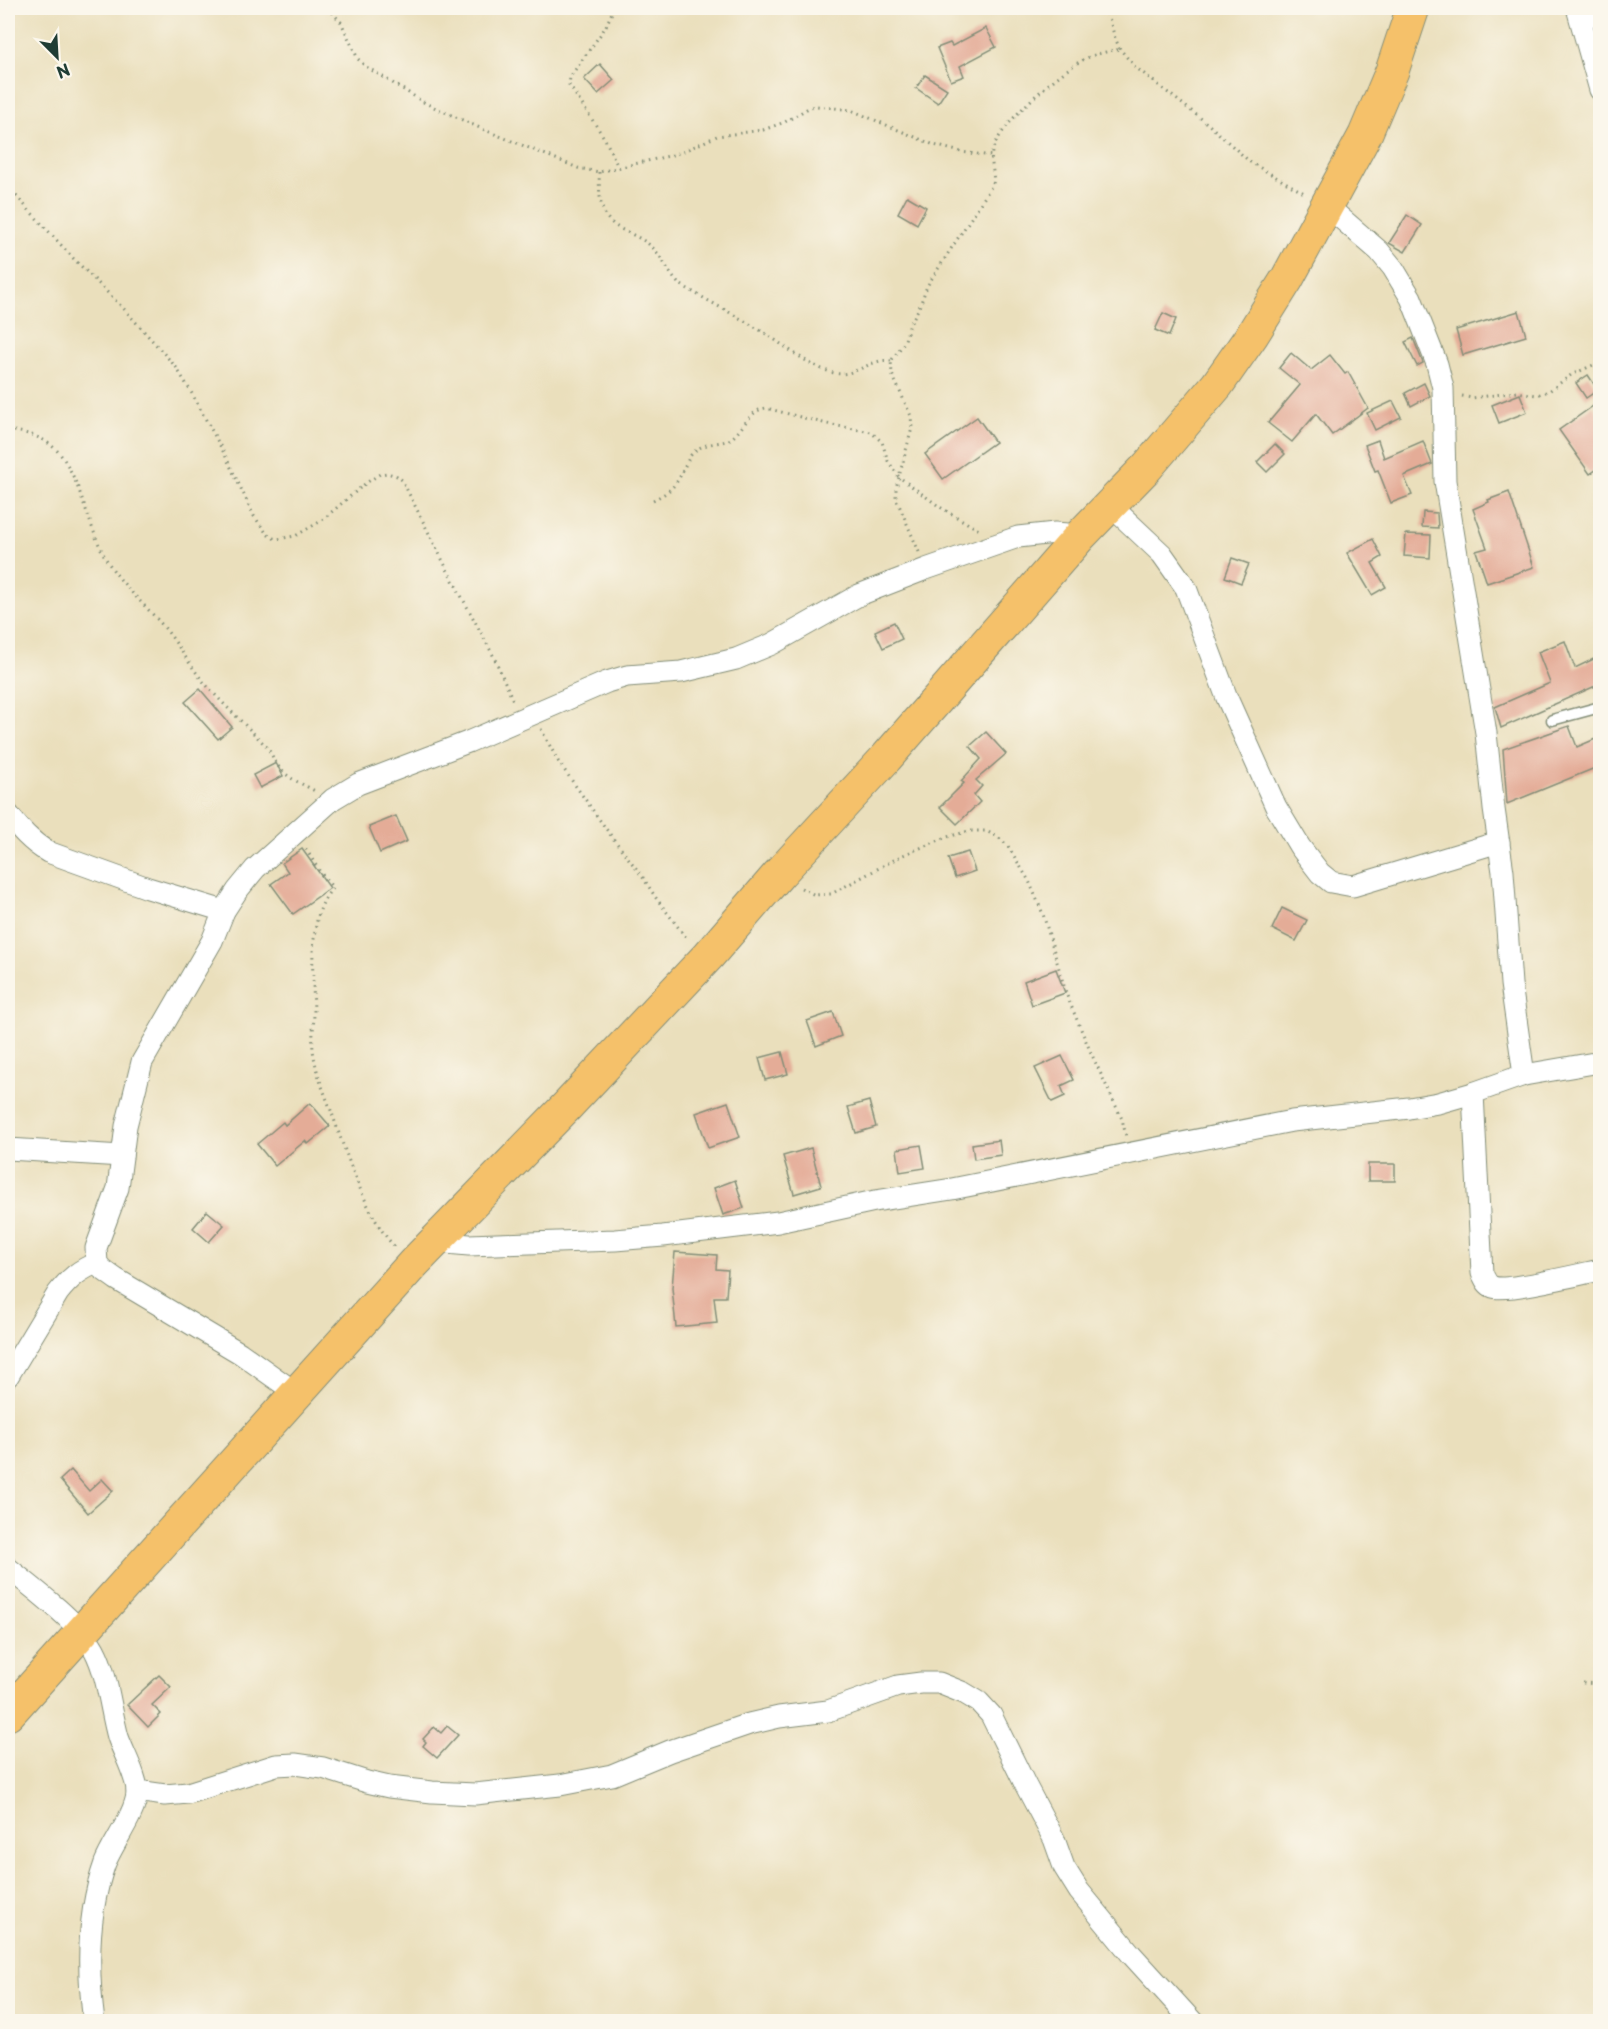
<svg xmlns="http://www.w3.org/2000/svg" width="1608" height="2029" font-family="'Playpen Sans',sans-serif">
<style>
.building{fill:#e4ac97}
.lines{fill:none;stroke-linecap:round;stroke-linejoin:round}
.service-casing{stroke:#848e78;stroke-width:13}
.minor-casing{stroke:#848e78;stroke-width:23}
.primary-casing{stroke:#848e78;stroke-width:35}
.path{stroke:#848e78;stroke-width:3;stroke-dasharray:1.5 4.5;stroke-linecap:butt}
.service{stroke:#fff;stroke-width:10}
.minor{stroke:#fff;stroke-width:21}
.primary{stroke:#f5c16b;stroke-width:33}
</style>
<rect width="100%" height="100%" fill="#fbf7ec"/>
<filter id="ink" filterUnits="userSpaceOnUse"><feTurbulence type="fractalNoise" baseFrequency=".0167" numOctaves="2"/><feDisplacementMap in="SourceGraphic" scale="12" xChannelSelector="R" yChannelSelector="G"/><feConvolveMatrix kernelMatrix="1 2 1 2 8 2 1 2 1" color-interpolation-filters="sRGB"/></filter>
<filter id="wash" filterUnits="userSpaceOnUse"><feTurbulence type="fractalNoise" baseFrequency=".008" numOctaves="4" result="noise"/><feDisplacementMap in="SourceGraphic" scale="24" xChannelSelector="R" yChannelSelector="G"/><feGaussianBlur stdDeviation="1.35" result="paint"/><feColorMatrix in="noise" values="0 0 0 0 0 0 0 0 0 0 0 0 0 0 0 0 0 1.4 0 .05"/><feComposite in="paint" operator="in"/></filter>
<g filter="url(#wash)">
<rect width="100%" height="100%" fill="#eadfbc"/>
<g id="blocks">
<g class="building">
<polygon points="986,28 996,47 960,66 964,76 951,81 937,48 950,43 952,46"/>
<polygon points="600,64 614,80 598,94 584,79"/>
<polygon points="925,75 947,89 938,103 916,88"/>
<polygon points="907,196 926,207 917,224 898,213"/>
<polygon points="1407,215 1422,225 1405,252 1389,243"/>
<polygon points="1519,311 1526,336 1463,355 1456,330"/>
<polygon points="1163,313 1176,319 1169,336 1155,330"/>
<polygon points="1413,338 1423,363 1417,366 1405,342"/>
<polygon points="1291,353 1311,370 1330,355 1345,374 1348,372 1368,408 1332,435 1316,414 1292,442 1268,423 1300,385 1279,368"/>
<polygon points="1588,375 1598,390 1586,398 1576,383"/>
<polygon points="1424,383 1430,396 1411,406 1405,393"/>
<polygon points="1520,394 1527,412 1499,423 1492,405"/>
<polygon points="1393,401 1401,417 1375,430 1367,413"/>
<polygon points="1593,406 1600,416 1600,467 1590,474 1559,430"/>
<polygon points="977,417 995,442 943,479 925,454"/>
<polygon points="1378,440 1384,458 1423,441 1432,464 1404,476 1412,495 1391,503 1378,470 1375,471 1365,445"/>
<polygon points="1275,444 1285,454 1267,472 1257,462"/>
<polygon points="1509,492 1534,567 1487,583 1476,551 1487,548 1473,509 1489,502 1488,500"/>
<polygon points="1423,512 1437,513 1438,528 1422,527"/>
<polygon points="1406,534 1431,535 1430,558 1404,556"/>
<polygon points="1373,539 1382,557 1372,563 1386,587 1372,595 1347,553"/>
<polygon points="1232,558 1249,564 1241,583 1225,577"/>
<polygon points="894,622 902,639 883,648 875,631"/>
<polygon points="1565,641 1575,668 1600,656 1600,684 1501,728 1495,707 1550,683 1538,652"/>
<polygon points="200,689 232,727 218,739 185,702"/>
<polygon points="1569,726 1577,747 1600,737 1600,766 1507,804 1503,749"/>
<polygon points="986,732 1006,754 976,780 982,786 974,795 980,802 957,824 940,807 964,783 961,781 981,759 970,746"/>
<polygon points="276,763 283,776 260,788 253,775"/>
<polygon points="396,816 407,841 380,853 369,827"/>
<polygon points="302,849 330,888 293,914 271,884 288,872 282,863"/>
<polygon points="968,852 975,871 955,878 948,858"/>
<polygon points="1282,908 1307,920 1296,941 1272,929"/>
<polygon points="1056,969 1065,993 1032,1005 1024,981"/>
<polygon points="833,1012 841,1036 816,1046 807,1021"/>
<polygon points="782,1052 788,1074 765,1080 759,1058"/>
<polygon points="1062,1056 1074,1080 1061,1086 1065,1096 1052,1102 1035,1068"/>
<polygon points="869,1101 876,1127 856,1133 848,1107"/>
<polygon points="728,1102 740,1137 708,1148 696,1113"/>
<polygon points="310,1103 330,1126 308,1144 305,1141 275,1166 257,1144 283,1122 285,1125"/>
<polygon points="999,1140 1001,1155 974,1159 972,1144"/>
<polygon points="921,1145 925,1168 900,1172 897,1149"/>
<polygon points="811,1148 821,1186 794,1194 783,1156"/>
<rect x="1368" y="1164" width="27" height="17"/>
<polygon points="735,1180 744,1208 723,1215 714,1188"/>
<polygon points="207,1211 224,1225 209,1242 193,1228"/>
<polygon points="675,1252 717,1255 716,1269 728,1270 726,1297 714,1297 717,1323 676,1327 672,1288"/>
<polygon points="71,1470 89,1491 102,1479 113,1491 88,1513 60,1480"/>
<polygon points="159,1675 171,1687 152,1705 161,1714 148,1727 127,1705"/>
<polygon points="447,1726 458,1735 437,1758 423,1746 426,1742 423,1739 434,1727 441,1733"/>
</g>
</g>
</g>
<g filter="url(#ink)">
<use href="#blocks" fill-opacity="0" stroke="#848e78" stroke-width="1.5"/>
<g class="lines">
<defs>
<polyline id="service" points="1552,720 1600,707"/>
<g id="minor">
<polyline points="1577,8 1600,90"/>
<polyline points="1580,17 1600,14"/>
<polyline points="1327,206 1379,251 1393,268 1411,298 1437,364 1443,388 1445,481 1486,733 1494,809 1503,872 1511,984 1524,1075"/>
<polyline points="1110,505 1162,554 1186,588 1227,698 1276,807 1300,847 1320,873 1331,882 1353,886 1499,842"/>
<path d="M8,814C20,829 31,842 48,852L148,888L224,911"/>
<path d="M1473,1093L1482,1273C1485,1279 1487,1285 1493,1287C1507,1292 1581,1274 1600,1270"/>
<polyline points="8,1149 122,1156"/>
<polyline points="435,1242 469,1245 615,1240 663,1236 778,1222 875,1201 952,1189 1292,1121 1409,1108 1438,1103 1473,1093 1524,1075 1600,1062"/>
<path d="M8,1376L58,1293C69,1279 80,1269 97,1263"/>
<polyline points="296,1393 240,1353 116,1279 102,1269 97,1263 96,1248 118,1188 126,1126 142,1062 212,941 224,911 237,891 255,869 333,799 358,784 468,742 607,682 627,676 681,672 736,659 772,644 859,595 926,569 1018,537 1055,533 1081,535"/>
<path d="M8,1568C32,1587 79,1623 94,1649C108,1675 110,1708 118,1737C123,1752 138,1778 137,1793C136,1813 113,1843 105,1863C87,1913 87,1969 94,2022"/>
<polyline points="137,1791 165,1795 188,1793 276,1765 295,1764 323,1768 367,1782 389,1787 432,1792 475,1794 560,1785 612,1775 670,1751 749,1724 779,1717 828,1711 898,1686 921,1683 939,1683 964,1693 979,1702 991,1715 1026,1786 1054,1839 1064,1867 1079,1891 1131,1954 1193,2022"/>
</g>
<polyline id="primary" points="8,1714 413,1264 567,1106 709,955 779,874 886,758 1081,535 1147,467 1217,385 1252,335 1287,279 1365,135 1392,71 1413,8"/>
</defs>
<use href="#service" class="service-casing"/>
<use href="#minor" class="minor-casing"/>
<use href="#primary" class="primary-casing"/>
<g class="path">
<polyline points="328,8 341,22 358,59 365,66 425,103 480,128 578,168 599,172 669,156 682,152 717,136 763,130 785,122 810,107 817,106 851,110 934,145 961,152 992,156"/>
<polyline points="614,8 605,28 570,77 569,85 605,139 618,167"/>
<polyline points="1111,8 1108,14 1115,38 1120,49 1134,66 1208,124 1250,162 1304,193"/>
<path d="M599,172C600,198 597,219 625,231C635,236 645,240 653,248C663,258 668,272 678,283C704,299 732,313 758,329C781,342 808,367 834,373C856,378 871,357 891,361"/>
<polyline points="8,187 73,258 124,309 176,367 190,390 225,455 254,516 267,534 273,538 278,539 295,536 321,521 366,483 380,474 387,473 397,476 402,480 449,573 494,657 514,703"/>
<polyline points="1462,396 1472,398 1517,392 1537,395 1549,391 1571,375 1600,362"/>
<path d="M8,430C28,433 46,437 60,454C80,479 88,525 104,555C117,580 137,597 156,618C174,637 186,660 202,680C222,704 245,724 266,746C271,752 273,759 278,766C288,779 301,783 315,791"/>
<path d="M653,500C671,491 676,486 684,468C686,464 688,459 691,455C703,440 724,445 732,438C744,428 750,410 766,408L827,424L871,432L882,442L888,461L899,477L940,507L979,530"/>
<path d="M919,552L896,498V488L912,428L911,416L892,374L891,361L904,343L910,324L919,308L927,286L993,184C995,173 990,162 992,152C999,124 1062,68 1089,57C1099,53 1110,51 1120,49"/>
<polyline points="541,729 558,761 609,833 642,876 656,898 688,940"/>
<path d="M306,849L320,872L333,888C307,914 313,976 314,1011C314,1026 311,1042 314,1056C317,1076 325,1094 332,1113C345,1151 368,1221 396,1248"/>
<polyline points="801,888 815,895 831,894 903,855 947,837 969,831 986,831 998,837 1008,846 1029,881 1043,914 1067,996 1091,1053 1122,1119 1126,1136"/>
<polyline points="1583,1683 1600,1684"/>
</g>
<use href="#service" class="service"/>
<use href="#minor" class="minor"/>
<use href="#primary" class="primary"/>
</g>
</g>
<rect width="1608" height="2029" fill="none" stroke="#fbf7ec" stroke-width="30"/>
<g transform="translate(57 57) rotate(156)" stroke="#fbf7ec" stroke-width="4.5" paint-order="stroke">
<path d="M0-4.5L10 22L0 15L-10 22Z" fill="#1f3d34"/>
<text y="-9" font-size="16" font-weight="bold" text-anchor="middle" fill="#1f3d34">N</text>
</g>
</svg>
